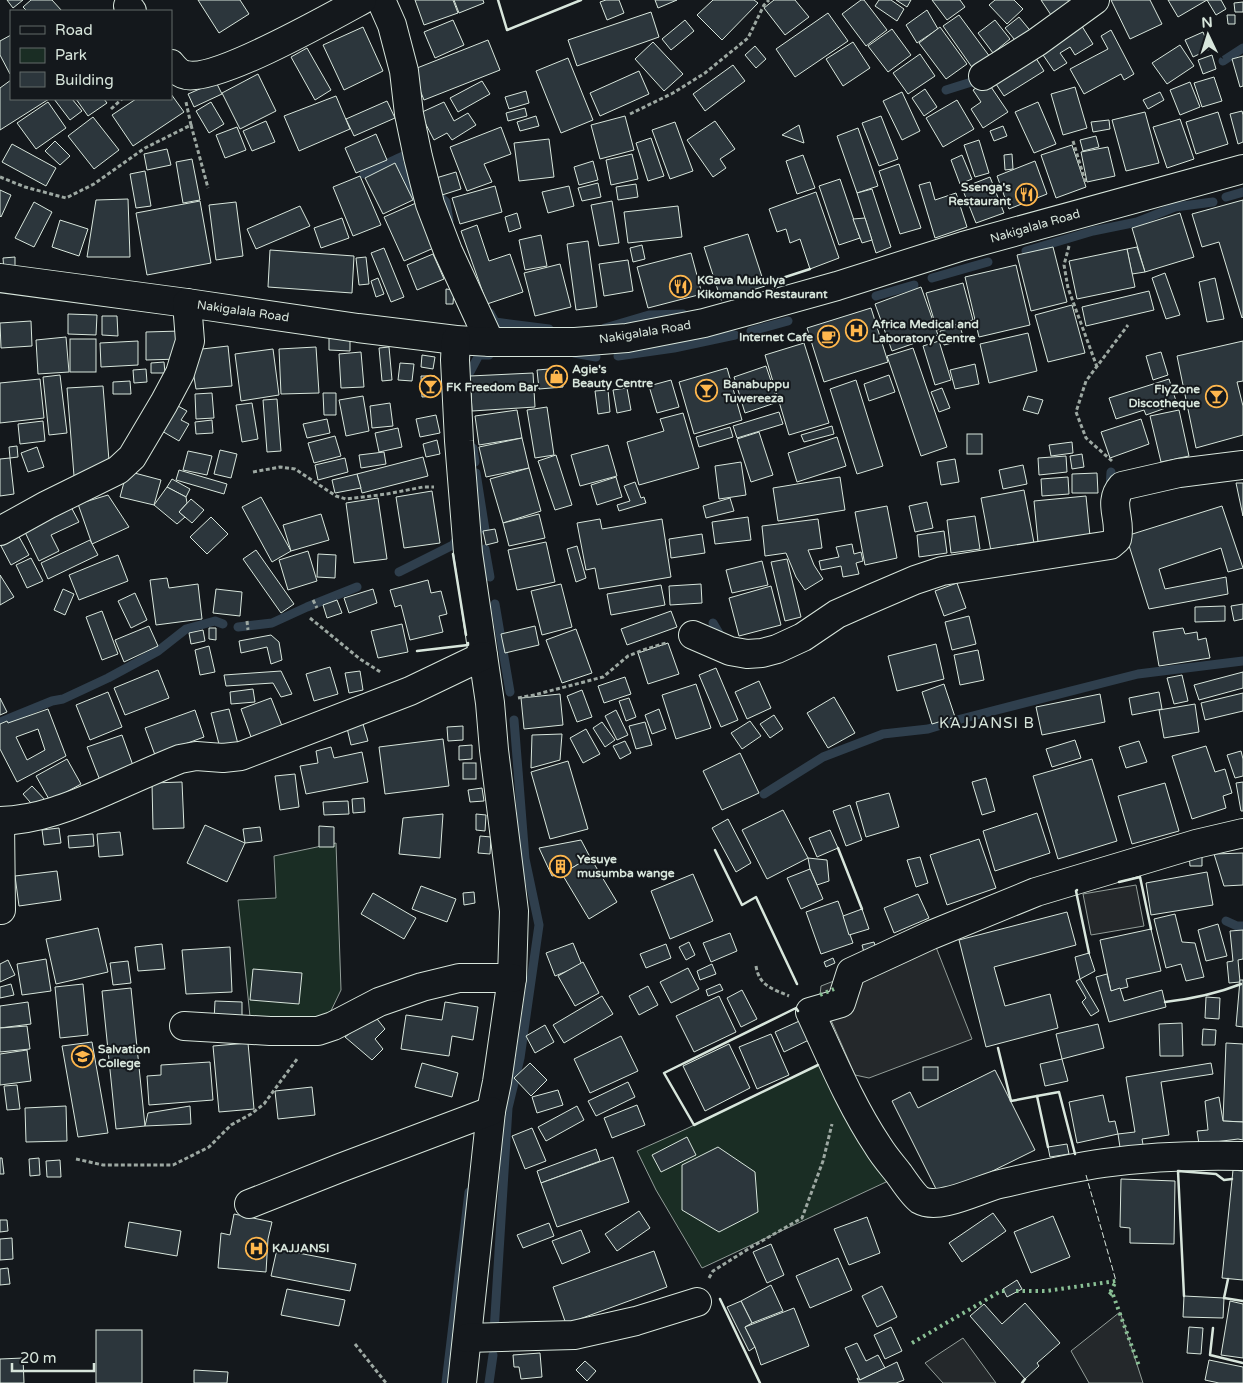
<svg xmlns="http://www.w3.org/2000/svg" width="1243" height="1383" font-family="'Varela Round',sans-serif">
<style>
.green{fill:#1a2d24;stroke:#939e99}
.parking{fill:#24282b;stroke:#939e99}
.lines{fill:none;stroke-linecap:round;stroke-linejoin:round}
.stream{stroke:#2f3f4d;stroke-width:9}
.building{fill:#2c363c;stroke:#d8e6dc;fill-rule:evenodd}
.minor-casing{stroke:#d8e6dc;stroke-width:30}
.path{stroke:#9da8a2;stroke-width:3;stroke-dasharray:4 2.5;stroke-linecap:butt}
.minor{stroke:#14181c;stroke-width:28}
.hedge{stroke:#8ac095;stroke-width:4;stroke-dasharray:2.5 4;stroke-linecap:butt}
.fence{stroke:#d8e6dc;stroke-width:1;stroke-dasharray:6 2.5;stroke-linecap:butt}
.wall{stroke:#d8e6dc;stroke-width:2.5}
.labels{text-anchor:middle;dominant-baseline:central;stroke-width:4;stroke-linejoin:round;paint-order:stroke}
.poi-label{font-size:12px;font-weight:bold;fill:#d8e6dc;stroke:#14181c;text-anchor:start}
.street-label{font-size:12px;fill:#d8e6dc;stroke:#14181c}
.quarter-label{font-size:15px;letter-spacing:1px;fill:#d8e6dc;stroke:#14181c}
</style>
<rect width="100%" height="100%" fill="#14181c"/>
<g class="green">
<polygon points="336,843 341,990 327,1019 251,1026 238,900 276,898 274,856"/>
<polygon points="830,1059 901,1175 702,1268 656,1190 637,1151 686,1129"/>
</g>
<g class="parking">
<polygon points="1136,885 1144,926 1091,935 1083,894"/>
<polygon points="934,942 972,1039 869,1078 855,1075 820,995 821,986"/>
<polygon points="1120,1312 1143,1383 1089,1383 1071,1351"/>
<polygon points="963,1338 996,1383 943,1383 925,1363"/>
</g>
<g class="lines">
<g class="stream">
<polyline points="1223,61 1243,48"/>
<polyline points="946,90 981,79"/>
<polyline points="397,159 417,199"/>
<polyline points="364,174 403,156 415,154"/>
<polyline points="436,191 440,197 446,202 449,221"/>
<polyline points="1226,197 1243,192"/>
<polyline points="1026,251 1093,231 1137,222 1175,207 1213,202"/>
<polyline points="932,278 988,262"/>
<polyline points="876,296 914,285"/>
<polyline points="490,313 495,322 549,329"/>
<polyline points="605,328 649,315 683,314"/>
<polyline points="751,331 788,321"/>
<polyline points="574,353 596,357"/>
<polyline points="618,356 674,348 735,335"/>
<polyline points="470,372 479,355 489,355"/>
<polyline points="473,448 475,462"/>
<polyline points="476,473 485,530"/>
<polyline points="1110,489 1111,472"/>
<polyline points="485,549 490,577"/>
<polyline points="399,572 453,545 457,539"/>
<polyline points="495,604 510,692"/>
<polyline points="713,623 723,640"/>
<polyline points="238,627 272,623 307,607 357,587"/>
<polyline points="0,722 52,701 63,699 108,678 158,651 186,629 215,621 223,624"/>
<polyline points="764,794 823,757 883,734 928,729 961,719 1138,674 1243,661"/>
<polyline points="1226,921 1237,926 1243,926"/>
<polyline points="494,1332 508,1108 520,1058 539,925 525,859 514,720"/>
<polyline points="446,1383 469,1192"/>
<polyline points="489,1383 493,1355"/>
</g>
</g>
<g class="building">
<polygon points="7,0 23,0 13,8"/>
<polygon points="31,0 52,0 62,11 27,11 23,7"/>
<polygon points="198,0 240,0 249,14 219,33"/>
<polygon points="415,0 453,0 458,13 424,25"/>
<polygon points="454,0 483,0 484,3 459,13"/>
<polygon points="606,0 619,0 624,13 607,20 600,2"/>
<polygon points="655,0 677,0 658,8"/>
<polygon points="713,0 754,0 758,3 722,40 697,15"/>
<polygon points="774,0 795,0 809,17 785,35 764,8"/>
<polygon points="861,0 864,0 887,30 866,46 842,14"/>
<polygon points="879,0 891,0 904,9 897,21 875,6"/>
<polygon points="896,0 911,0 907,7"/>
<polygon points="932,0 960,0 965,7 947,20"/>
<polygon points="995,0 1014,0 1023,9 1007,24 989,5"/>
<polygon points="1041,0 1068,0 1071,6 1053,18"/>
<polygon points="1111,0 1150,0 1162,24 1130,39"/>
<polygon points="1168,0 1207,0 1178,17"/>
<polygon points="1207,0 1221,0 1226,9 1216,15"/>
<polygon points="1243,2 1243,12 1235,12 1234,3"/>
<polygon points="927,10 938,29 917,43 906,25"/>
<polygon points="651,12 659,37 577,66 568,40"/>
<polygon points="828,13 848,41 795,77 776,49"/>
<polygon points="959,15 993,61 976,73 943,26"/>
<polygon points="1227,15 1235,15 1235,24 1228,24"/>
<polygon points="1019,17 1033,34 1019,45 1005,28"/>
<polygon points="453,20 464,45 435,58 424,32"/>
<polygon points="685,20 694,31 671,50 662,39"/>
<polygon points="995,20 1010,39 993,53 978,33"/>
<polygon points="1080,23 1093,44 1075,55 1070,47 1060,53 1067,63 1054,71 1039,49"/>
<polygon points="363,27 383,71 344,90 323,45"/>
<polygon points="940,27 967,64 946,79 919,43"/>
<polygon points="892,29 911,55 888,72 868,46"/>
<polygon points="1111,30 1134,74 1124,80 1121,74 1084,94 1070,69 1108,49 1101,36"/>
<polygon points="1203,32 1210,49 1193,57 1185,40"/>
<polygon points="11,35 11,73 10,74 0,55 0,41"/>
<polygon points="488,40 500,70 424,100 412,70"/>
<polygon points="653,42 683,74 664,91 635,59"/>
<polygon points="853,42 870,68 843,86 826,59"/>
<polygon points="1180,45 1194,66 1167,84 1152,63"/>
<polygon points="755,46 766,59 756,68 745,55"/>
<polygon points="307,48 331,90 315,100 291,57"/>
<polygon points="920,54 935,76 908,94 893,73"/>
<polygon points="1034,55 1044,71 1004,96 994,81"/>
<polygon points="1212,55 1216,69 1203,74 1198,60"/>
<polygon points="1243,56 1243,86 1240,87 1232,59"/>
<polygon points="568,58 593,120 561,133 536,71"/>
<polygon points="733,65 745,81 705,111 693,94"/>
<polygon points="639,71 649,94 600,116 590,93"/>
<polygon points="258,74 276,111 240,129 222,93"/>
<polygon points="1214,77 1222,101 1202,107 1194,83"/>
<polygon points="11,80 11,99 49,99 0,130 0,88"/>
<polygon points="482,81 490,94 458,112 450,98"/>
<polygon points="987,81 1008,112 983,128 971,109 981,102 973,90"/>
<polygon points="216,82 222,94 194,107 188,94"/>
<polygon points="1190,82 1200,107 1180,115 1170,90"/>
<polygon points="1075,87 1087,128 1063,135 1051,94"/>
<polygon points="925,89 937,107 924,116 912,98"/>
<polygon points="526,91 529,103 509,109 505,97"/>
<polygon points="902,92 920,131 902,140 883,101"/>
<polygon points="1160,92 1164,100 1148,109 1143,100"/>
<polygon points="171,94 184,112 133,146 112,115 136,99 171,99"/>
<polygon points="336,96 350,129 299,151 284,116"/>
<polygon points="54,99 72,99 82,111 70,120"/>
<polygon points="76,99 104,99 107,103 88,116"/>
<polygon points="957,100 974,129 943,147 926,118"/>
<polygon points="387,101 395,118 354,136 346,119"/>
<polygon points="48,102 66,128 36,149 17,123"/>
<polygon points="211,102 224,124 209,133 196,111"/>
<polygon points="444,102 454,121 468,113 476,125 452,140 447,133 434,140 420,113"/>
<polygon points="1038,102 1056,144 1034,153 1015,112"/>
<polygon points="525,108 527,116 508,121 506,113"/>
<polygon points="1242,111 1243,115 1243,142 1238,144 1230,114"/>
<polygon points="1145,112 1159,163 1126,171 1112,120"/>
<polygon points="1218,112 1228,144 1196,154 1186,122"/>
<polygon points="536,116 539,126 520,131 517,122"/>
<polygon points="625,116 634,150 600,159 591,125"/>
<polygon points="881,116 898,159 879,166 862,123"/>
<polygon points="93,117 119,150 94,169 68,136"/>
<polygon points="1180,119 1194,159 1167,168 1153,127"/>
<polygon points="1109,120 1110,129 1093,132 1091,122"/>
<polygon points="266,121 275,142 252,151 243,131"/>
<polygon points="715,121 735,149 720,159 726,168 713,177 687,140"/>
<polygon points="675,122 693,171 670,179 652,130"/>
<polygon points="799,125 804,143 782,135"/>
<polygon points="1003,126 1007,136 994,141 990,131"/>
<polygon points="237,127 246,150 225,158 216,135"/>
<polygon points="501,127 511,154 484,164 492,182 467,191 450,147"/>
<polygon points="858,128 878,186 857,193 837,136"/>
<polygon points="376,134 387,160 356,173 345,148"/>
<polygon points="1096,136 1099,147 1083,151 1080,140"/>
<polygon points="651,138 664,176 648,181 636,143"/>
<polygon points="549,139 554,177 519,181 514,143"/>
<polygon points="979,140 989,173 975,177 964,145"/>
<polygon points="55,141 70,156 60,165 45,151"/>
<polygon points="12,144 56,168 46,186 2,162"/>
<polygon points="1072,145 1086,187 1056,198 1041,155"/>
<polygon points="1108,147 1115,176 1087,182 1081,152"/>
<polygon points="167,149 171,165 147,170 144,154"/>
<polygon points="632,154 638,179 611,185 606,160"/>
<polygon points="1012,154 1013,169 1005,170 1004,155"/>
<polygon points="803,155 815,188 797,194 786,161"/>
<polygon points="962,155 972,179 960,184 951,160"/>
<polygon points="192,159 200,200 183,203 176,162"/>
<polygon points="593,161 598,180 579,185 574,167"/>
<polygon points="1035,161 1047,194 1009,209 997,176"/>
<polygon points="395,163 413,200 383,214 365,178"/>
<polygon points="899,164 921,228 900,234 879,171"/>
<polygon points="145,171 151,206 136,208 130,174"/>
<polygon points="456,172 461,189 442,195 436,178"/>
<polygon points="360,176 381,225 353,236 333,187"/>
<polygon points="990,177 1004,213 976,223 962,188"/>
<polygon points="840,179 860,238 839,245 819,186"/>
<polygon points="930,182 935,200 956,193 967,227 935,238 919,185"/>
<polygon points="598,183 601,197 582,201 578,188"/>
<polygon points="636,184 638,197 618,200 616,187"/>
<polygon points="495,186 502,212 460,224 452,198"/>
<polygon points="569,186 574,206 548,213 542,192"/>
<polygon points="872,189 891,247 876,253 857,193"/>
<polygon points="0,190 11,195 1,217 0,216"/>
<polygon points="816,192 839,258 810,269 800,239 790,243 786,229 777,232 769,209"/>
<polygon points="128,199 130,257 87,257 96,200"/>
<polygon points="1243,200 1243,317 1242,318 1219,242 1202,247 1192,214"/>
<polygon points="200,201 211,263 147,275 136,213"/>
<polygon points="612,201 619,243 599,246 591,205"/>
<polygon points="34,202 52,212 34,247 15,238"/>
<polygon points="236,202 243,256 216,260 209,205"/>
<polygon points="416,203 436,247 404,261 384,217"/>
<polygon points="300,206 310,226 256,249 247,229"/>
<polygon points="678,206 682,237 628,243 624,212"/>
<polygon points="517,213 521,228 509,232 505,217"/>
<polygon points="1180,213 1194,257 1145,272 1132,228"/>
<polygon points="342,218 349,238 321,248 314,228"/>
<polygon points="865,218 872,240 862,243 853,219"/>
<polygon points="60,220 88,229 79,256 52,247"/>
<polygon points="477,225 489,261 510,254 523,292 487,304 461,231"/>
<polygon points="748,234 765,286 721,300 704,247"/>
<polygon points="541,235 547,266 525,270 519,240"/>
<polygon points="588,241 597,307 576,310 567,244"/>
<polygon points="642,245 645,259 633,262 630,248"/>
<polygon points="1053,247 1067,302 1031,311 1017,255"/>
<polygon points="1137,247 1145,272 1132,274 1127,249"/>
<polygon points="384,248 404,297 391,302 371,253"/>
<polygon points="1127,249 1135,287 1077,299 1069,261"/>
<polygon points="270,250 354,256 352,293 268,287"/>
<polygon points="691,253 702,294 648,308 637,267"/>
<polygon points="433,254 444,279 417,290 407,265"/>
<polygon points="15,257 15,270 4,271 3,258"/>
<polygon points="366,257 369,284 359,285 356,258"/>
<polygon points="628,260 633,291 604,296 599,264"/>
<polygon points="560,264 571,307 535,316 524,273"/>
<polygon points="1016,265 1030,325 979,337 965,277"/>
<polygon points="1165,273 1180,315 1166,319 1152,278"/>
<polygon points="378,278 384,294 376,297 371,281"/>
<polygon points="1215,278 1224,319 1207,322 1199,282"/>
<polygon points="963,283 973,320 937,330 926,293"/>
<polygon points="921,287 938,335 892,351 875,304"/>
<polygon points="446,289 454,290 453,304 446,304"/>
<polygon points="1149,291 1154,310 1086,326 1082,307"/>
<polygon points="1072,305 1085,353 1048,362 1035,315"/>
<polygon points="871,308 888,362 824,382 807,328"/>
<polygon points="68,314 97,315 96,335 68,334"/>
<polygon points="102,316 117,316 118,336 102,335"/>
<polygon points="31,321 32,346 1,348 0,323"/>
<polygon points="960,326 964,340 944,345 940,331"/>
<polygon points="180,331 180,359 146,360 146,332"/>
<polygon points="1028,333 1037,371 989,383 980,344"/>
<polygon points="66,337 69,372 38,374 36,340"/>
<polygon points="329,337 350,338 350,351 329,350"/>
<rect x="70" y="339" width="26" height="33"/>
<polygon points="138,341 138,365 101,367 100,343"/>
<polygon points="939,341 951,380 935,385 923,346"/>
<polygon points="1243,341 1243,381 1237,382 1243,406 1243,435 1196,448 1177,356"/>
<polygon points="804,343 829,423 789,435 765,355"/>
<polygon points="228,346 232,386 196,389 193,371 202,349"/>
<polygon points="316,347 319,393 281,394 279,349"/>
<polygon points="389,347 392,380 382,381 379,348"/>
<polygon points="913,348 947,447 921,456 887,356"/>
<polygon points="273,349 279,395 241,401 235,354"/>
<polygon points="361,352 364,387 341,388 339,354"/>
<polygon points="1161,352 1168,375 1153,380 1146,356"/>
<polygon points="422,355 435,357 433,369 421,367"/>
<polygon points="164,362 165,373 151,373 151,363"/>
<polygon points="400,363 414,364 412,381 398,380"/>
<polygon points="975,364 979,384 955,389 950,370"/>
<polygon points="766,366 778,402 745,413 734,377"/>
<polygon points="561,368 563,387 539,389 537,370"/>
<polygon points="727,368 742,420 694,434 679,382"/>
<polygon points="146,369 147,382 134,383 133,370"/>
<polygon points="533,373 535,407 472,411 470,376"/>
<polygon points="60,375 67,433 49,435 43,377"/>
<polygon points="889,375 895,392 869,401 864,384"/>
<polygon points="421,376 435,376 436,396 422,397"/>
<polygon points="40,379 44,418 0,423 0,383"/>
<polygon points="1169,379 1177,404 1146,415 1144,410 1116,419 1109,398"/>
<polygon points="671,380 679,407 657,413 649,386"/>
<polygon points="856,380 883,466 857,474 830,389"/>
<polygon points="130,381 131,394 113,394 113,382"/>
<polygon points="103,386 110,473 74,476 67,388"/>
<polygon points="627,388 631,410 617,413 613,390"/>
<polygon points="942,388 950,408 939,412 931,392"/>
<polygon points="608,390 610,412 598,414 595,391"/>
<polygon points="212,393 214,418 196,419 195,394"/>
<polygon points="323,393 336,393 336,415 324,415"/>
<polygon points="363,396 369,431 346,436 339,400"/>
<polygon points="1028,396 1043,400 1038,414 1023,410"/>
<polygon points="277,399 281,451 267,452 263,400"/>
<polygon points="169,401 187,411 181,420 189,424 179,441 155,427"/>
<polygon points="252,403 258,439 242,442 236,405"/>
<polygon points="390,403 393,426 372,428 370,406"/>
<polygon points="547,407 554,455 535,458 527,410"/>
<polygon points="517,410 522,438 479,445 475,416"/>
<polygon points="1179,410 1189,456 1161,462 1150,416"/>
<polygon points="779,412 783,424 737,438 733,426"/>
<polygon points="683,413 699,468 639,485 627,442 664,431 660,419"/>
<polygon points="436,415 440,433 420,437 416,419"/>
<polygon points="327,419 330,433 307,438 303,424"/>
<polygon points="1141,419 1149,444 1110,458 1101,432"/>
<polygon points="212,420 213,433 196,434 195,422"/>
<polygon points="43,421 45,441 20,444 18,424"/>
<polygon points="832,426 834,434 804,442 801,435"/>
<polygon points="730,427 733,437 699,447 696,437"/>
<polygon points="398,428 402,447 379,452 375,433"/>
<polygon points="759,432 773,475 751,482 737,439"/>
<rect x="967" y="434" width="15" height="20"/>
<polygon points="335,436 341,456 314,463 308,443"/>
<polygon points="837,437 846,466 797,482 788,453"/>
<polygon points="522,438 529,468 486,477 479,447"/>
<polygon points="437,440 440,454 426,457 423,444"/>
<polygon points="1072,442 1073,453 1051,456 1049,445"/>
<polygon points="608,445 617,476 580,486 571,455"/>
<polygon points="17,446 18,457 10,458 9,447"/>
<polygon points="37,447 44,467 28,472 21,453"/>
<polygon points="220,450 237,454 231,478 214,474"/>
<polygon points="188,451 212,456 207,475 183,470"/>
<polygon points="384,452 386,464 361,468 359,455"/>
<polygon points="1082,454 1084,467 1072,469 1070,456"/>
<polygon points="556,455 572,505 555,510 538,461"/>
<polygon points="1066,456 1067,472 1039,475 1038,458"/>
<polygon points="423,457 428,476 362,493 357,474"/>
<polygon points="10,458 14,494 0,496 0,459"/>
<polygon points="345,458 348,472 318,480 315,465"/>
<polygon points="955,459 959,482 941,485 937,462"/>
<polygon points="741,462 746,495 719,499 715,466"/>
<polygon points="1023,465 1027,484 1003,489 999,470"/>
<polygon points="529,468 541,511 503,523 490,479"/>
<polygon points="179,470 227,484 224,494 176,480"/>
<polygon points="127,471 161,480 154,505 120,497"/>
<polygon points="1097,473 1098,493 1072,493 1072,474"/>
<polygon points="357,474 361,488 335,493 332,480"/>
<polygon points="616,477 622,497 597,505 591,485"/>
<polygon points="840,477 845,510 778,521 773,488"/>
<polygon points="1068,477 1069,494 1042,496 1041,479"/>
<polygon points="172,479 190,489 186,497 167,487"/>
<polygon points="635,482 641,498 644,497 646,503 619,511 617,505 630,501 624,486"/>
<polygon points="1236,483 1243,483 1243,516"/>
<polygon points="167,487 186,497 187,503 179,512 185,517 177,524 154,505"/>
<polygon points="1024,490 1034,543 991,551 981,498"/>
<polygon points="432,491 440,543 404,548 396,497"/>
<polygon points="108,495 129,527 92,544 78,504"/>
<polygon points="1086,496 1090,536 1038,542 1034,501"/>
<polygon points="261,497 291,551 272,562 242,507"/>
<polygon points="378,498 387,559 354,563 346,503"/>
<polygon points="730,498 734,511 706,518 703,506"/>
<polygon points="191,499 204,510 192,523 179,512"/>
<polygon points="927,502 933,528 915,532 909,506"/>
<polygon points="70,505 79,522 51,535 59,551 39,561 23,528"/>
<polygon points="887,506 897,558 865,565 855,512"/>
<polygon points="1222,506 1243,568 1228,572 1221,548 1159,569 1165,589 1226,577 1228,594 1149,609 1126,536"/>
<polygon points="321,514 329,540 291,551 283,525"/>
<polygon points="539,514 545,538 509,546 503,523"/>
<polygon points="975,516 980,549 951,553 947,520"/>
<polygon points="211,517 228,534 207,554 190,537"/>
<polygon points="748,517 751,540 715,544 712,522"/>
<polygon points="600,519 602,529 662,519 671,577 599,589 595,568 586,570 577,523"/>
<polygon points="818,519 822,548 808,550 814,565 823,579 805,590 796,577 786,553 765,556 762,526"/>
<polygon points="495,529 498,542 486,545 483,531"/>
<polygon points="944,531 947,553 919,557 917,535"/>
<polygon points="17,533 29,555 11,565 0,544"/>
<polygon points="702,534 705,553 671,558 669,539"/>
<polygon points="90,540 98,555 48,579 41,563"/>
<polygon points="546,542 555,582 517,590 508,550"/>
<polygon points="852,544 854,554 861,552 863,561 856,563 859,574 843,577 841,566 821,570 819,561 839,557 836,547"/>
<polygon points="577,546 586,578 576,582 567,549"/>
<polygon points="256,550 294,604 281,613 243,559"/>
<polygon points="308,551 317,581 288,590 279,560"/>
<polygon points="318,554 336,555 335,578 317,577"/>
<polygon points="118,555 128,581 79,600 69,575"/>
<polygon points="31,558 43,581 27,588 16,565"/>
<polygon points="787,559 801,617 785,621 771,562"/>
<polygon points="762,561 768,585 732,593 726,570"/>
<polygon points="0,575 14,597 0,605"/>
<polygon points="167,578 169,588 198,584 202,619 156,625 150,580"/>
<polygon points="428,580 431,593 441,591 447,614 439,616 443,632 410,640 401,605 395,607 390,590"/>
<polygon points="957,583 966,608 944,616 935,591"/>
<polygon points="561,584 572,627 542,635 531,591"/>
<polygon points="701,584 702,603 670,605 669,586"/>
<polygon points="661,585 665,605 611,615 607,594"/>
<polygon points="771,586 781,625 739,636 729,598"/>
<polygon points="63,589 74,594 65,615 54,610"/>
<polygon points="216,589 242,592 240,616 213,613"/>
<polygon points="373,589 377,603 349,613 344,598"/>
<polygon points="135,593 147,620 131,628 118,601"/>
<polygon points="337,600 342,613 327,618 323,605"/>
<polygon points="1243,604 1243,619 1234,621 1231,606"/>
<polygon points="1225,606 1225,621 1195,622 1195,607"/>
<polygon points="102,611 118,654 102,660 86,617"/>
<polygon points="671,611 677,627 627,645 621,629"/>
<polygon points="969,616 976,644 952,650 945,622"/>
<polygon points="402,624 408,652 378,658 371,631"/>
<polygon points="149,626 158,646 124,662 115,640"/>
<polygon points="535,626 539,645 505,653 501,634"/>
<polygon points="209,628 216,628 216,640 209,639"/>
<polygon points="1183,628 1185,634 1197,632 1198,640 1206,638 1210,658 1159,666 1153,632"/>
<polygon points="576,629 592,673 562,683 546,640"/>
<polygon points="203,630 205,641 191,644 189,633"/>
<polygon points="271,635 279,642 282,660 271,664 267,647 241,653 239,641"/>
<polygon points="668,643 679,674 648,684 638,653"/>
<polygon points="936,644 944,679 897,691 888,656"/>
<polygon points="209,646 215,672 200,675 195,650"/>
<polygon points="978,650 984,680 960,685 954,655"/>
<polygon points="330,667 338,694 314,701 306,674"/>
<polygon points="716,668 738,720 721,727 699,675"/>
<polygon points="158,670 169,698 125,715 114,688"/>
<polygon points="281,671 292,694 281,697 273,683 226,686 224,675"/>
<polygon points="360,671 363,690 349,693 345,673"/>
<polygon points="1243,672 1243,688 1199,700 1194,685"/>
<polygon points="1182,675 1188,701 1174,704 1167,678"/>
<polygon points="625,677 631,694 604,703 598,686"/>
<polygon points="759,681 771,708 747,719 735,692"/>
<polygon points="696,684 711,728 676,739 662,695"/>
<polygon points="944,684 955,717 932,724 922,692"/>
<polygon points="253,689 255,702 231,704 230,692"/>
<polygon points="582,690 592,717 577,722 567,696"/>
<polygon points="108,692 122,727 90,740 76,705"/>
<polygon points="1159,692 1162,709 1132,715 1129,698"/>
<polygon points="1243,693 1243,711 1205,720 1201,703"/>
<polygon points="560,694 563,725 524,729 521,698"/>
<polygon points="1100,694 1105,722 1042,735 1036,707"/>
<polygon points="834,697 855,733 828,748 807,713"/>
<polygon points="0,698 7,712 0,715"/>
<polygon points="271,698 282,726 251,737 241,709"/>
<polygon points="629,698 636,717 626,721 619,701"/>
<polygon points="1195,704 1199,732 1164,738 1159,710"/>
<path d="M48,709L66,756L17,782L0,749V724L7,721L8,723ZM38,729L45,750L27,760L16,737Z"/>
<polygon points="229,709 238,744 220,748 211,713"/>
<polygon points="659,709 666,729 652,734 645,715"/>
<polygon points="195,710 204,737 155,755 145,728"/>
<polygon points="616,710 628,735 617,740 605,716"/>
<polygon points="774,715 783,729 770,738 760,724"/>
<polygon points="750,721 761,736 742,749 731,733"/>
<polygon points="602,722 615,740 605,747 593,728"/>
<polygon points="645,722 652,745 636,749 629,726"/>
<polygon points="363,724 368,741 351,745 347,728"/>
<polygon points="463,726 463,740 448,741 447,727"/>
<polygon points="586,729 600,754 583,763 570,738"/>
<polygon points="562,734 560,760 531,768 532,735"/>
<polygon points="122,735 135,771 101,783 87,747"/>
<polygon points="443,739 449,786 385,794 379,747"/>
<polygon points="1075,740 1081,758 1052,767 1046,749"/>
<polygon points="625,741 631,753 620,759 613,746"/>
<polygon points="1139,741 1147,762 1126,768 1119,747"/>
<polygon points="472,745 472,759 459,760 459,746"/>
<polygon points="1206,746 1215,772 1225,769 1232,793 1223,796 1226,808 1192,819 1172,756"/>
<polygon points="331,747 334,758 362,752 368,782 306,794 300,766 318,763 316,751"/>
<polygon points="1241,751 1243,759 1243,776 1235,778 1227,755"/>
<polygon points="740,753 759,793 722,810 703,771"/>
<polygon points="67,759 81,784 50,801 36,776"/>
<polygon points="1092,759 1117,841 1058,859 1033,776"/>
<polygon points="568,761 588,829 550,839 531,772"/>
<rect x="463" y="763" width="13" height="16"/>
<polygon points="295,774 299,807 280,810 275,776"/>
<polygon points="986,778 995,811 982,815 972,782"/>
<polygon points="182,782 184,828 153,829 152,783"/>
<polygon points="1243,782 1243,811 1241,811 1236,783"/>
<polygon points="1165,783 1179,831 1132,844 1118,796"/>
<polygon points="32,786 47,802 37,810 23,794"/>
<polygon points="482,788 484,801 470,802 468,790"/>
<polygon points="889,793 899,827 866,837 856,802"/>
<polygon points="364,798 365,812 353,813 352,799"/>
<polygon points="348,801 349,814 324,815 323,802"/>
<polygon points="850,805 862,840 846,846 833,811"/>
<polygon points="783,810 808,858 767,879 742,830"/>
<polygon points="1037,813 1050,853 995,871 983,831"/>
<polygon points="443,814 440,858 399,854 403,818"/>
<polygon points="476,814 486,815 485,831 476,830"/>
<polygon points="728,819 751,863 736,872 712,828"/>
<polygon points="205,825 245,843 227,882 187,863"/>
<polygon points="319,826 334,827 334,847 319,847"/>
<polygon points="260,827 262,841 245,843 243,829"/>
<polygon points="59,828 61,843 44,845 42,830"/>
<polygon points="830,830 838,848 817,857 809,838"/>
<polygon points="120,832 123,855 99,857 97,834"/>
<polygon points="93,834 94,846 69,848 68,836"/>
<polygon points="480,836 491,837 490,854 478,853"/>
<polygon points="979,839 996,888 947,905 930,855"/>
<polygon points="581,840 590,857 562,874 552,876 539,848"/>
<polygon points="1243,853 1243,885 1224,886 1214,854"/>
<polygon points="1189,854 1202,854 1202,866 1190,866"/>
<polygon points="590,857 617,902 589,919 562,874"/>
<polygon points="920,857 928,883 916,887 907,860"/>
<polygon points="808,858 827,860 829,881 817,885 810,869"/>
<polygon points="810,869 823,899 801,909 787,878"/>
<polygon points="57,871 61,900 19,906 15,876"/>
<polygon points="1207,872 1213,905 1151,915 1146,883"/>
<polygon points="693,874 713,921 670,939 651,891"/>
<polygon points="421,886 456,899 447,922 412,909"/>
<polygon points="474,892 475,903 464,905 463,893"/>
<polygon points="373,893 416,918 404,939 361,914"/>
<polygon points="918,894 929,918 894,933 884,908"/>
<polygon points="838,901 853,943 821,954 806,912"/>
<polygon points="862,909 869,929 849,935 843,916"/>
<polygon points="1067,912 1076,945 994,967 1005,1006 1050,994 1058,1028 986,1047 959,940"/>
<polygon points="1175,914 1182,942 1195,943 1204,977 1186,981 1181,964 1166,968 1154,919"/>
<polygon points="1218,924 1227,956 1206,961 1198,930"/>
<polygon points="98,928 108,972 56,984 46,939"/>
<polygon points="1151,929 1161,971 1126,979 1128,987 1111,991 1100,940"/>
<polygon points="1243,930 1243,959 1238,960 1240,982 1229,983 1227,962 1233,961 1230,931"/>
<polygon points="730,933 737,951 711,962 703,943"/>
<polygon points="689,942 695,955 686,960 679,947"/>
<polygon points="874,942 877,952 865,956 862,945"/>
<polygon points="573,943 582,965 555,976 546,953"/>
<polygon points="162,944 165,969 138,971 135,947"/>
<polygon points="666,944 671,958 646,968 640,954"/>
<polygon points="230,947 232,992 186,994 182,950"/>
<polygon points="1089,953 1095,971 1080,979 1075,957"/>
<polygon points="833,958 835,963 826,967 824,962"/>
<polygon points="46,959 51,991 22,995 17,964"/>
<polygon points="8,960 15,975 0,982 0,964"/>
<polygon points="128,961 131,983 113,985 110,963"/>
<polygon points="583,962 599,993 575,1006 558,976"/>
<polygon points="712,964 716,974 700,980 697,971"/>
<polygon points="688,968 699,989 671,1003 660,982"/>
<polygon points="253,969 302,973 299,1004 250,1000"/>
<polygon points="1107,974 1111,991 1120,988 1124,1001 1162,990 1166,1007 1109,1022 1096,977"/>
<polygon points="1080,979 1099,1011 1091,1016 1082,1002 1086,998 1076,981"/>
<polygon points="1240,980 1243,980 1243,1027 1236,1026"/>
<polygon points="11,984 14,995 0,998 0,987"/>
<polygon points="83,984 88,1035 60,1038 55,987"/>
<polygon points="720,984 723,990 708,996 706,990"/>
<polygon points="648,986 658,1005 639,1015 629,996"/>
<polygon points="131,988 145,1126 116,1129 102,991"/>
<polygon points="742,990 757,1019 741,1027 727,998"/>
<polygon points="602,996 613,1014 564,1043 553,1025"/>
<polygon points="719,996 736,1032 694,1052 676,1016"/>
<polygon points="1206,997 1220,998 1219,1019 1205,1018"/>
<polygon points="215,1001 242,1002 242,1022 214,1021"/>
<polygon points="28,1002 31,1024 0,1028 0,1006"/>
<polygon points="445,1002 478,1007 473,1040 452,1036 449,1056 401,1049 406,1015 442,1020"/>
<polygon points="374,1015 385,1029 375,1039 383,1049 372,1060 345,1037"/>
<polygon points="806,1018 815,1037 784,1052 775,1032"/>
<polygon points="1182,1023 1183,1056 1160,1056 1159,1024"/>
<polygon points="1098,1024 1104,1048 1062,1059 1056,1034"/>
<polygon points="545,1025 554,1042 535,1053 526,1036"/>
<polygon points="27,1026 30,1049 0,1052 0,1028"/>
<polygon points="1203,1029 1216,1030 1215,1045 1202,1045"/>
<polygon points="771,1034 789,1075 757,1089 739,1047"/>
<polygon points="621,1036 638,1071 590,1093 574,1059"/>
<polygon points="92,1042 108,1133 78,1137 62,1046"/>
<polygon points="248,1043 254,1109 219,1112 213,1046"/>
<polygon points="1226,1043 1243,1044 1243,1122 1223,1121"/>
<polygon points="729,1044 750,1088 705,1111 683,1066"/>
<polygon points="27,1050 31,1081 0,1085 0,1054"/>
<polygon points="1062,1059 1068,1081 1045,1086 1040,1064"/>
<polygon points="210,1062 213,1100 149,1105 147,1076 161,1075 161,1065"/>
<polygon points="422,1063 458,1073 452,1097 415,1087"/>
<polygon points="530,1063 547,1080 531,1096 514,1078"/>
<polygon points="1211,1063 1213,1074 1161,1082 1169,1135 1142,1139 1144,1150 1121,1154 1118,1134 1135,1132 1126,1077"/>
<rect x="923" y="1067" width="15" height="13"/>
<polygon points="995,1070 1035,1150 940,1197 892,1101 910,1092 918,1108"/>
<polygon points="628,1082 635,1097 596,1116 588,1101"/>
<polygon points="17,1085 20,1109 7,1110 4,1086"/>
<polygon points="312,1087 315,1115 278,1119 275,1091"/>
<polygon points="558,1090 563,1105 537,1113 532,1097"/>
<polygon points="1103,1095 1109,1122 1115,1121 1118,1134 1077,1143 1069,1102"/>
<polygon points="1219,1097 1223,1121 1243,1122 1243,1140 1238,1139 1199,1144 1197,1131 1208,1130 1205,1101"/>
<polygon points="637,1105 645,1125 612,1138 604,1118"/>
<polygon points="66,1106 67,1141 26,1142 25,1108"/>
<polygon points="190,1106 191,1124 145,1126 148,1113"/>
<polygon points="577,1106 584,1120 546,1141 538,1127"/>
<polygon points="532,1128 546,1161 525,1169 512,1136"/>
<polygon points="687,1137 696,1155 661,1172 652,1155"/>
<polygon points="1067,1144 1069,1154 1050,1157 1048,1147"/>
<polygon points="718,1147 755,1172 758,1212 719,1232 682,1210 682,1165"/>
<polygon points="596,1149 600,1161 541,1183 537,1171"/>
<polygon points="613,1157 629,1202 557,1227 541,1183"/>
<polygon points="1243,1157 1243,1280 1222,1278 1233,1170 1242,1171"/>
<polygon points="0,1158 2,1158 4,1174 0,1174"/>
<polygon points="39,1158 40,1175 30,1176 29,1159"/>
<polygon points="60,1160 61,1177 47,1177 46,1161"/>
<polygon points="1121,1179 1175,1181 1174,1244 1130,1243 1130,1228 1120,1227"/>
<polygon points="639,1211 650,1228 617,1251 605,1234"/>
<polygon points="993,1213 1006,1231 962,1262 949,1243"/>
<polygon points="234,1214 272,1222 268,1239 266,1272 218,1268 221,1233 230,1235"/>
<polygon points="1053,1216 1070,1257 1031,1273 1014,1232"/>
<polygon points="867,1217 880,1253 849,1265 834,1229"/>
<polygon points="0,1220 7,1220 8,1231 0,1232"/>
<polygon points="129,1222 181,1231 177,1256 125,1247"/>
<polygon points="549,1223 554,1236 523,1248 517,1235"/>
<polygon points="581,1230 590,1252 562,1264 552,1241"/>
<polygon points="12,1238 13,1259 0,1260 0,1239"/>
<polygon points="771,1244 784,1275 767,1283 753,1252"/>
<polygon points="277,1249 356,1264 350,1291 271,1276"/>
<polygon points="654,1251 667,1287 566,1324 553,1287"/>
<polygon points="838,1258 852,1290 810,1308 796,1276"/>
<polygon points="8,1268 10,1284 0,1285 0,1269"/>
<polygon points="1017,1280 1022,1289 1007,1297 1003,1289"/>
<polygon points="771,1285 783,1311 752,1323 741,1301"/>
<polygon points="882,1286 897,1317 877,1327 862,1296"/>
<polygon points="287,1289 345,1300 339,1326 281,1315"/>
<polygon points="1184,1296 1224,1298 1223,1318 1183,1317"/>
<polygon points="741,1301 752,1323 745,1327 755,1347 749,1351 727,1307"/>
<polygon points="1230,1301 1243,1304 1243,1358 1221,1355"/>
<polygon points="1025,1303 1060,1343 1037,1363 1039,1366 1025,1379 970,1316 984,1304 1002,1324"/>
<polygon points="794,1308 809,1346 761,1365 755,1347 745,1327"/>
<polygon points="891,1327 902,1351 885,1359 874,1335"/>
<polygon points="1189,1327 1203,1328 1201,1354 1187,1353"/>
<rect x="96" y="1330" width="46" height="53"/>
<polygon points="857,1343 866,1361 878,1355 885,1368 860,1380 845,1348"/>
<polygon points="540,1353 542,1377 521,1379 519,1367 514,1367 513,1355"/>
<polygon points="23,1358 24,1383 0,1383 0,1359"/>
<polygon points="1209,1360 1243,1367 1243,1383 1219,1383 1205,1380"/>
<polygon points="585,1361 596,1371 587,1381 576,1370"/>
<polygon points="897,1362 904,1380 896,1383 859,1383 857,1378 860,1380"/>
<polygon points="194,1370 228,1372 227,1383 194,1383"/>
</g>
<g class="lines">
<defs>
<g id="minor">
<polyline points="381,0 392,25 404,71 409,114 418,157 430,204 448,251 490,342"/>
<polyline points="128,6 132,11"/>
<path d="M171,64C175,69 180,74 186,75C216,82 331,17 362,0"/>
<polyline points="983,76 1037,42 1095,0"/>
<polyline points="0,278 187,303 358,328 456,340 490,342 575,342 627,338 704,323 755,309 837,286 963,246 1243,169"/>
<polyline points="456,340 455,360 459,441 468,553 490,703 494,750 514,911 512,978 497,1082 491,1111 462,1383"/>
<polyline points="0,531 47,505 118,470 132,457 164,403 180,373 190,341 187,303"/>
<path d="M693,635L730,651L747,654L762,653L777,649L803,637L837,614L873,598L915,580L942,571L1110,545L1117,539C1122,519 1107,503 1122,486L1179,473L1243,465"/>
<path d="M1243,833L1196,844L1036,892L931,935L851,972L841,1003L810,1012C831,1057 850,1104 878,1146C884,1156 892,1165 899,1174C904,1181 913,1195 920,1200C939,1211 979,1189 1000,1184C1034,1176 1069,1168 1104,1163C1147,1157 1199,1155 1243,1156"/>
<path d="M1,910L0,821C38,820 72,806 106,791C131,780 155,769 180,759L196,756L223,758L241,756L410,691L483,656"/>
<polyline points="184,1026 270,1031 318,1031 333,1026 379,1002 422,987 459,978 512,978"/>
<polyline points="249,1204 340,1168 491,1111"/>
<polyline points="467,1338 574,1335 636,1321 697,1302"/>
</g>
</defs>
<use href="#minor" class="minor-casing"/>
<g class="path">
<polyline points="111,109 122,99"/>
<polyline points="630,114 673,93 705,73 748,38 764,5 769,0"/>
<polyline points="191,125 208,188"/>
<polyline points="1073,141 1086,184"/>
<polyline points="0,177 25,187 66,198 94,184 145,148 191,125 186,102"/>
<polyline points="1069,246 1064,265 1068,288 1097,367"/>
<polyline points="1112,461 1086,438 1076,412 1086,381 1128,325"/>
<polyline points="253,472 280,467 295,469 336,496 346,499 387,494 423,487 434,487"/>
<polyline points="313,600 317,608"/>
<polyline points="310,618 360,659 382,673"/>
<polyline points="247,621 248,630"/>
<polyline points="518,698 534,695 603,677 628,656 643,650 666,643"/>
<path d="M756,966C759,986 773,989 789,996"/>
<polyline points="76,1159 103,1165 173,1165 209,1147 231,1125 251,1114 264,1104 297,1059"/>
<polyline points="709,1278 713,1271 753,1246 802,1218 823,1161 832,1124"/>
<polyline points="355,1344 386,1383"/>
</g>
<use href="#minor" class="minor"/>
<g class="hedge">
<polyline points="820,995 834,989"/>
<polyline points="1016,1291 1046,1291 1116,1281 1109,1295 1112,1292 1139,1366"/>
<polyline points="912,1343 1001,1291 1006,1291"/>
</g>
<polyline class="fence" points="1086,1175 1116,1281"/>
<g class="wall">
<polyline points="498,0 507,30 581,0"/>
<polyline points="764,284 810,269"/>
<polyline points="453,554 466,635"/>
<polyline points="417,651 468,645 468,643"/>
<polyline points="838,848 862,909"/>
<polyline points="715,850 742,905 756,897 797,984"/>
<polyline points="1119,882 1140,877 1151,929"/>
<polyline points="1077,890 1076,891 1089,953"/>
<path d="M1165,1002C1191,999 1216,994 1241,984"/>
<polyline points="798,1011 796,1008 664,1073 694,1125 818,1065"/>
<polyline points="998,1048 1011,1101 1037,1096 1048,1147"/>
<polyline points="1037,1096 1059,1092 1075,1154"/>
<polyline points="1228,1279 1224,1298 1243,1301"/>
<polyline points="1184,1296 1178,1171 1216,1174 1224,1180 1232,1179"/>
<polyline points="720,1299 760,1383"/>
<polyline points="1213,1328 1210,1355 1243,1363"/>
<polyline points="1022,1383 1025,1379"/>
</g>
</g>
<defs>
<symbol id="restaurant-ring" viewBox="-11 -11 22 22"><circle r="9.5" fill="#14181c" stroke="#ffb74d" stroke-width="1.5"/><path d="M-5-6h1v4h1v-4h1v4h1v-4h1v5L-1.5 .5V6h-2V.5L-5-1ZM5-6V6H3V1.5H1.5Q1.5-4 5-6Z" fill="#ffb74d"/></symbol>
<symbol id="hospital-ring" viewBox="-11 -11 22 22"><circle r="9.5" fill="#14181c" stroke="#ffb74d" stroke-width="1.5"/><path d="M-5-5h3v3.5h4V-5h3V5h-3V1.5h-4V5h-3Z" fill="#ffb74d"/></symbol>
<symbol id="cafe-ring" viewBox="-11 -11 22 22"><circle r="9.5" fill="#14181c" stroke="#ffb74d" stroke-width="1.5"/><path d="M-5.5-4.5H6V0H3Q3 3.5 0 3.5H-2.5Q-5.5 3.5-5.5 0ZM3-3.2v2h1.7v-2ZM-6 4.5H4V6H-6Z" fill="#ffb74d"/></symbol>
<symbol id="shop-ring" viewBox="-11 -11 22 22"><circle r="9.5" fill="#14181c" stroke="#ffb74d" stroke-width="1.5"/><path d="M-5-2.5h2.3a2.7 3.5 0 0 1 5.4 0H5L5.5 6h-11ZM-1.5-2.5h3a1.5 2.3 0 0 0-3 0Z" fill="#ffb74d"/></symbol>
<symbol id="bar-ring" viewBox="-11 -11 22 22"><circle r="9.5" fill="#14181c" stroke="#ffb74d" stroke-width="1.5"/><path d="M-6-5H6L.8 .8V4.5H3.5V6h-7V4.5H-.8V.8Z" fill="#ffb74d"/></symbol>
<symbol id="building-ring" viewBox="-11 -11 22 22"><circle r="9.5" fill="#14181c" stroke="#ffb74d" stroke-width="1.5"/><path d="M-4-6H4V6H1V3H-1V6H-4ZM-2.5-4.3h1.7v1.8h-1.7ZM.8-4.3h1.7v1.8H.8ZM-2.5-1h1.7V.8h-1.7ZM.8-1h1.7V.8H.8Z" fill="#ffb74d"/></symbol>
<symbol id="university-ring" viewBox="-11 -11 22 22"><circle r="9.5" fill="#14181c" stroke="#ffb74d" stroke-width="1.5"/><path d="M0-5L7-2L0 1L-7-2ZM-4 1L0 2.5L4 1V4Q0 6-4 4Z" fill="#ffb74d"/></symbol>
</defs>
<g fill-rule="evenodd">
<use href="#restaurant-ring" x="1014" y="182" width="25" height="25"/>
<use href="#restaurant-ring" x="668" y="274" width="25" height="25"/>
<use href="#hospital-ring" x="844" y="318" width="25" height="25"/>
<use href="#cafe-ring" x="816" y="324" width="25" height="25"/>
<use href="#shop-ring" x="544" y="364" width="25" height="25"/>
<use href="#bar-ring" x="418" y="374" width="25" height="25"/>
<use href="#bar-ring" x="694" y="378" width="25" height="25"/>
<use href="#bar-ring" x="1204" y="384" width="25" height="25"/>
<use href="#building-ring" x="548" y="854" width="25" height="25"/>
<use href="#university-ring" x="70" y="1044" width="25" height="25"/>
<use href="#hospital-ring" x="244" y="1236" width="25" height="25"/>
</g>
<g class="labels">
<g class="poi-label">
<text x="1011" y="187" text-anchor="end">Ssenga's<tspan x="1011" dy="14">Restaurant</tspan></text>
<text x="697" y="280">KGava Mukulya<tspan x="697" dy="14">Kikomando Restaurant</tspan></text>
<text x="872" y="324">Africa Medical and<tspan x="872" dy="14">Laboratory Centre</tspan></text>
<text x="813" y="337" text-anchor="end">Internet Cafe</text>
<text x="572" y="369">Agie's<tspan x="572" dy="14">Beauty Centre</tspan></text>
<text x="723" y="384">Banabuppu<tspan x="723" dy="14">Tuwereeza</tspan></text>
<text x="446" y="387">FK Freedom Bar</text>
<text x="1200" y="389" text-anchor="end">FlyZone<tspan x="1200" dy="14">Discotheque</tspan></text>
<text x="577" y="859">Yesuye<tspan x="577" dy="14">musumba wange</tspan></text>
<text x="98" y="1049">Salvation<tspan x="98" dy="14">College</tspan></text>
<text x="272" y="1248">KAJJANSI</text>
</g>
<g class="street-label">
<text transform="translate(1035 226) rotate(-16)">Nakigalala Road</text>
<text transform="translate(243 311) rotate(8)">Nakigalala Road</text>
<text transform="translate(645 332) rotate(-9)">Nakigalala Road</text>
</g>
<g class="quarter-label">
<text x="987" y="723">KAJJANSI B</text>
</g>
</g>
<rect x="10" y="10" width="162" height="90" fill="#14181c" stroke="#626a69"/>
<rect x="20" y="26" width="25" height="8" fill="#14181c" stroke="#626a69"/>
<text x="55" y="35" font-size="15" fill="#d8e6dc">Road</text>
<rect x="20" y="48" width="25" height="15" fill="#1a2d24" stroke="#626a69"/>
<text x="55" y="60" font-size="15" fill="#d8e6dc">Park</text>
<rect x="20" y="72" width="25" height="15" fill="#2c363c" stroke="#626a69"/>
<text x="55" y="85" font-size="15" fill="#d8e6dc">Building</text>
<g transform="translate(1208 35) rotate(356)" stroke="#14181c" stroke-width="4" paint-order="stroke">
<path d="M0-4L9 19L0 12L-9 19Z" fill="#d8e6dc"/>
<text y="-8" font-size="14" font-weight="bold" text-anchor="middle" fill="#d8e6dc">N</text>
</g>
<path d="M12 1363v8h82v-8" fill="none" stroke="#d8e6dc" stroke-width="2.5"/>
<text x="20" y="1363" font-size="15" fill="#d8e6dc" stroke="#14181c" stroke-width="4" paint-order="stroke">20 m</text>
</svg>
